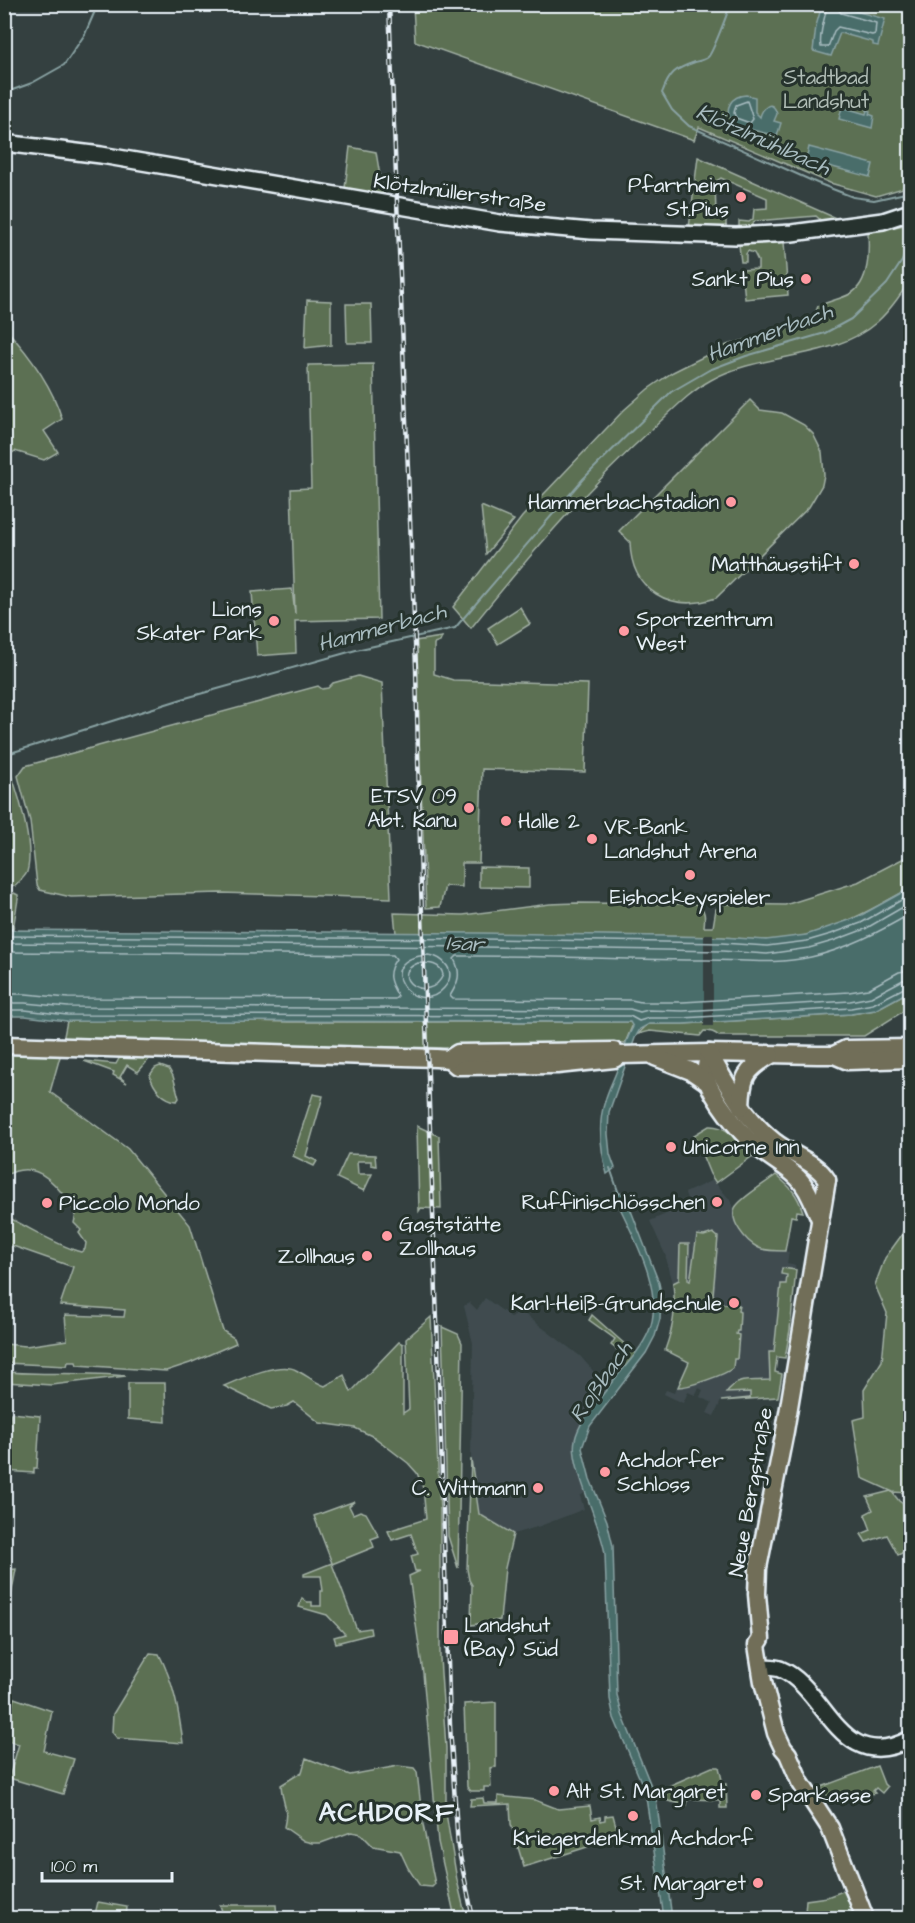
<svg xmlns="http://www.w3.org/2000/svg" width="915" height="1923" font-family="'Architects Daughter',sans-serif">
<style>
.built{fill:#404c50}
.green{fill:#5c6f52;stroke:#a2b0a5;stroke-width:1.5}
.water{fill:#496d6b;stroke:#89a2a3;stroke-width:1.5}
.pier{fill:#344040}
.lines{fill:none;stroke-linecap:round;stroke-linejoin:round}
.shore{stroke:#a8bcc0;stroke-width:1.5}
.stream{stroke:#89a2a3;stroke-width:2}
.secondary-casing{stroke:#e8f1f8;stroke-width:20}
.primary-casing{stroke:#e8f1f8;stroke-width:21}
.secondary{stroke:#26332d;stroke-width:15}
.primary{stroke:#716e59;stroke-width:16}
.rail-casing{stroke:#e8f1f8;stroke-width:4.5}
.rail{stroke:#26332d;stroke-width:2;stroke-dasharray:7;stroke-linecap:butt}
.poi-dot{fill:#ff9aa2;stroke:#26332d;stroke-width:2}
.labels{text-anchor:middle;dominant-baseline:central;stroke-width:6;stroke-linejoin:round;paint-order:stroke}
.park-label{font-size:21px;fill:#b0bdb6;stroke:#26332d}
.poi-label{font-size:21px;fill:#e8f1f8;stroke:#26332d;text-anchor:end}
.street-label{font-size:21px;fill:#e8f1f8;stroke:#26332d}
.water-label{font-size:22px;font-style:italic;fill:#a8bcc0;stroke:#26332d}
.district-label{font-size:27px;font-weight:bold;letter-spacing:1.5px;fill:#e8f1f8;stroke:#26332d}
</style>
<rect width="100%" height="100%" fill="#344040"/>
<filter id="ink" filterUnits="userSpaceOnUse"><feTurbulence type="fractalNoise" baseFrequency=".0167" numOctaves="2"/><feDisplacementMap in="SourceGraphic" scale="12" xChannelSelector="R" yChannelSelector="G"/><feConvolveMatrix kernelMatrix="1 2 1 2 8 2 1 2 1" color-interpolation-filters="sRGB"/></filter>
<g filter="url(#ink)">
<g class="built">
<polygon points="713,1180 730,1200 734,1209 735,1223 750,1241 768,1250 789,1252 787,1263 795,1265 796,1270 790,1330 785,1358 777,1357 775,1369 775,1372 782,1374 778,1397 721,1401 714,1416 707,1413 712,1403 700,1397 703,1390 699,1388 695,1395 688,1392 683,1403 664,1394 666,1390 674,1393 689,1362 665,1350 671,1333 675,1308 673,1283 665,1254 650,1221 689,1204 685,1193"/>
<polygon points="485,1298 512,1318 519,1310 580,1356 608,1388 582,1424 575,1438 575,1455 586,1492 580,1496 584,1509 540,1526 513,1534 479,1514 471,1459 473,1343 464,1306 469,1302 477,1310"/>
</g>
<g class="green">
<polygon points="413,5 910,5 907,22 910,23 910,186 876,196 830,183 699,127 694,140 415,41"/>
<polygon points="350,147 376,152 383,194 345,188"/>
<polygon points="698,157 840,220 824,223 816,216 755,221 749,228 739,228 739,221 749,222 753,219 754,209 767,208 767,198 721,178 715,182 716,215 726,215 726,228 689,228"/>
<path d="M910,224C911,240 913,258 910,274C909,287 887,313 877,322C833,361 761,352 711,380C689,392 670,413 651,430C585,490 527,558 471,628L453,607L522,517L624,410L648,389L673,372L727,345L801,325L813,320L818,306C828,301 841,299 850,294C870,283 869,251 868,232Z"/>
<polygon points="784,242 788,295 745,299 742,270 758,269 758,261 754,253 748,251 746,254 746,262 741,262 739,245"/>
<polygon points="307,300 331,301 331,345 305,348"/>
<polygon points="346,304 371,304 372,343 347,343"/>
<path d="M4,327C28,353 52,385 62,419L44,431L58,452L44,460L15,451L5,458Z"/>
<polygon points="373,364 379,619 295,621 296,653 257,656 252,592 292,589 295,614 291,489 311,488 308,365"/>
<path d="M750,400L760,410L782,413L804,425L813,434L822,452L824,475L822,485L809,507L716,598C670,613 631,591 630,542L619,531Z"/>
<polygon points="481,506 514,520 486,554"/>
<polygon points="520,607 530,624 498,644 488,628"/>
<polygon points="442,637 440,642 434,644 434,674 453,680 588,684 585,772 482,769 479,863 462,863 462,887 445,886 440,907 426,908 415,641"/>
<polygon points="358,676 382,683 391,898 221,893 71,897 40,890 37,885 30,821 18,776 25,766 318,686 322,689 328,688 333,683"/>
<path d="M5,761C17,785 35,846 27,872C25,877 19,882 15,886L5,885Z"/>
<path d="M910,855V888C866,913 818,941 764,940C750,940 736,938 722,937L396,933L394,913L463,915L550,904L576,903L697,904C706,909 705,918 704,927H713L716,909L724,904L785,905L858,882Z"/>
<polygon points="479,867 529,868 529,888 479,887"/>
<polygon points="14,893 18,895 18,899 13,929 5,930 4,895 6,897"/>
<path d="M910,991V1007L864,1036H719C714,1032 711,1031 704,1031L700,1036L650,1031L638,1034L648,1024H683L852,1014L875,1010Z"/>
<polygon points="211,1020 288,1022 630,1022 633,1024 625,1043 599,1042 453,1048 63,1041 67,1021"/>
<path d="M5,1052L61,1053L50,1092L128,1149L190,1225L223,1331L234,1338L236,1343L190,1363L166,1371L77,1365L76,1362H68L67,1366L5,1363V1344L26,1346L67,1340L65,1315L124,1317L125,1310L60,1305L73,1267L7,1244L8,1232L5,1230V1216C29,1227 55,1245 81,1252L85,1249L86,1243L79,1233L81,1230L74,1223L76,1214C61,1189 38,1156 5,1176Z"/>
<polygon points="149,1055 150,1058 138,1072 127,1065 120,1077 127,1083 113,1075 114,1072 84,1061 116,1064 120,1057"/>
<path d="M160,1066L169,1069L173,1076L179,1098L177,1101C164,1100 153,1088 150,1075L155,1068Z"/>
<polygon points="313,1094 323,1096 306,1156 317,1161 314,1166 293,1156"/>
<polygon points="417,1126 439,1136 441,1209 421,1208 419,1211"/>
<path d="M709,1126C728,1125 741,1143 754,1155L716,1183L710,1174L694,1135Z"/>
<polygon points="348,1154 375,1155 376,1166 371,1165 371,1161 357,1161 358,1174 372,1174 364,1191 337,1178"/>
<path d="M776,1175C791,1188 797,1193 803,1212L797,1211L796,1217L791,1216L785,1251C776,1250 765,1252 757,1247C746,1241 729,1221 735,1208C740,1198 766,1183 776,1175Z"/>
<polygon points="908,1220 910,1220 910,1440 905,1452 910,1453 910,1493 892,1492 899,1501 910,1509 910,1549 898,1555 887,1535 866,1542 861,1534 871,1530 865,1514 873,1510 867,1497 891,1491 862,1478 853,1420 865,1417 864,1390 882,1361 887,1313 875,1285 885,1258 901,1236"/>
<path d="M713,1233L718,1237L713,1295L724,1304L739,1305L738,1311L740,1312L739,1331H737L736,1334L739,1335L737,1359H734L733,1368C725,1375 689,1387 678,1387L689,1362L665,1350C674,1325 676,1310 673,1283L679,1280L680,1244H689L688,1280L690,1281L697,1235L704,1236Z"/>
<path d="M782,1268L796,1270L790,1330L785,1358L777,1357L775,1372L782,1374L778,1397L721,1401L750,1398V1392L726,1393C738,1376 751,1382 770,1380L769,1352H774L781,1284H786L787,1275L781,1274Z"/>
<polygon points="592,1315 636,1354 615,1378 610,1371 614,1366 619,1369 627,1357 611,1345 615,1339 589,1320"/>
<path d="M431,1317L440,1511V1658L446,1748V1813L457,1880L466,1918H455L438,1842L423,1673L409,1576L420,1571H415L411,1556L418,1554L411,1534L392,1540L388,1531L426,1519L423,1488L417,1473L408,1463L374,1437L355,1428L320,1423L294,1402L287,1406L271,1409L224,1386C240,1379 280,1361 296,1370C306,1375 314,1382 325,1386L344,1375L351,1392L399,1342L403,1344V1413L409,1409L406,1339Z"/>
<polygon points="442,1327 458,1334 462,1343 458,1568 448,1536"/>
<path d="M5,1372C45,1375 86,1372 126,1376L52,1385L5,1382Z"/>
<polygon points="128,1383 165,1383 166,1422 128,1419"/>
<polygon points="11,1413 40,1416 37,1468 34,1468 34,1473 5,1471 5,1438 7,1438"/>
<polygon points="471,1459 479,1514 513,1534 505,1568 500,1620 471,1625 472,1585 469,1580 467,1569"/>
<polygon points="355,1501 349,1506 353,1514 360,1511 366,1513 379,1536 371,1539 374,1547 332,1564 357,1630 370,1628 371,1634 336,1643 334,1637 345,1634 327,1615 299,1607 302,1598 307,1602 312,1602 312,1606 321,1606 321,1591 323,1591 321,1576 304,1576 304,1574 332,1563 314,1516"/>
<polygon points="16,1569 6,1622 5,1626 5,1570"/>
<path d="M150,1653L159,1654C174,1683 179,1712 183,1743L117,1738L112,1732L113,1714Z"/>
<polygon points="14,1698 52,1711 44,1751 74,1759 63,1794 9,1778 19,1744 5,1740"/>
<polygon points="496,1702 496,1767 490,1768 491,1787 484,1787 484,1791 471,1791 467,1787 464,1704"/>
<path d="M306,1758L350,1775L398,1766L414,1768L417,1772L423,1825L435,1884L432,1887L420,1886L408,1868L400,1851L373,1846L361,1834L357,1833L351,1832L321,1843H312L304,1841L284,1827C289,1806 282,1804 281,1785L302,1772Z"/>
<polygon points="877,1766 884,1784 887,1787 882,1793 876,1788 873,1791 875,1793 831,1802 821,1787"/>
<polygon points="712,1767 719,1767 723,1784 726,1784 727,1808 720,1808 720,1800 688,1799 687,1805 668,1801 664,1788"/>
<polygon points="498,1796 535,1800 558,1809 590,1806 592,1819 600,1817 601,1821 605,1820 605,1816 613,1815 619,1837 524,1867 511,1824 510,1804 470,1806 471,1799 483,1798 484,1803 498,1803"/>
<polygon points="843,1891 857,1916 805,1913 806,1900 827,1897"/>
<polygon points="98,1902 127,1907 126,1918 94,1918"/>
<polygon points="220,1905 276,1905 277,1918 224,1918"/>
</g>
<g class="water">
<polygon points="822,5 833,5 885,19 878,46 873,45 873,42 840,33 831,56 813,51 816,26"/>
<path d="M746,95L755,97V112L760,117C762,109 772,97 777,114L774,121L781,123L777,136L740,127L731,121C724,108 731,96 746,95Z"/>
<polygon points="842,107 866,114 867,110 870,111 869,114 874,116 872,128 839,119"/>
<polygon points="809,147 873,164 870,177 806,160"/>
<path d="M910,888V991L875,1010L851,1014L683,1024H649L640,1029L635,1038L609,1112L608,1134L610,1154L615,1168L607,1174C601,1151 597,1124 605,1101C608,1090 613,1081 617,1070C622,1055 625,1041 633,1027L630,1022L67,1021L25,1016H5L4,930L481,933L722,937L766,940L806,935L858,917Z"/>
<path d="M615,1191L625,1195L659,1283L661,1293L660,1319L655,1336L646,1353L590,1426L582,1448L590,1479L607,1521L613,1546L617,1695L622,1714L656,1798L672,1918H664L645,1791L614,1718L610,1699L605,1554C601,1524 569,1464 575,1440C579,1420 598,1402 609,1386C623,1368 640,1352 649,1331C666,1290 630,1231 613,1193Z"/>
</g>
<rect class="pier" x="704" y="934" width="9" height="92"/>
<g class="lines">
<g class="shore">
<path d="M827,4C826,18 818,33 821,47H828L834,31L838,27L872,35L875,34L876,23L841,13L838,9L837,4"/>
<polygon points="747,101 753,119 750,123 736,118 734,113 736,105"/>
<path d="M910,914C879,932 847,949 811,957C774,965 744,960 707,960C623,960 540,955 457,956L454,959C462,974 458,983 450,996L453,999L631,1000L641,1002H683L849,992L868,989L899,972L910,970"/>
<polyline points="4,936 481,939 722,943 767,946 807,941 831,934 861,923 910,895"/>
<polyline points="4,943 481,947 722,951 767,954 809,948 833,941 865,929 910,903"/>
<path d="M4,952L393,955L396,959C386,973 389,982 398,996L395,999L68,998L26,994H4"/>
<path d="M428,955C444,957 458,972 444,988C415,1021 368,959 428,955Z"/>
<path d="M418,963C429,963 441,963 443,975C429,1006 386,976 418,963Z"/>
<polyline points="4,1003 25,1003 68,1007 630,1009 640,1012 648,1010 683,1011 850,1001 871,997 903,980 910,979"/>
<polyline points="4,1010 25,1010 67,1015 630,1016 639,1021 649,1018 683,1018 851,1008 873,1004 906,987 910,986"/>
</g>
<g class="stream">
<path d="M730,4C729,10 712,54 708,57C705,60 699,61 695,62C675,69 670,72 662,93L672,110L689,126L817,183L853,197L874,200L910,192"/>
<polyline points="4,93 32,83 64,65 85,34 98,4"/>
<polyline points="4,755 182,699 356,650 455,628 583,479 671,392 709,370 746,356 825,333 851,319 887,284 902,261 910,239"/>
<polyline points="610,1168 619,1194"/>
</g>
<defs>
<g id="secondary">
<polyline points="4,143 101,155 500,223 591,231 736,236 792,233 883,221 910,212"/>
<path d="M761,1667C767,1667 774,1667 780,1669C827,1688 839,1777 910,1739"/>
</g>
<g id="primary">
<polyline points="4,1045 436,1058 449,1059 457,1066 557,1065 614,1059 620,1055 709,1053 818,1055 834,1055 846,1049 910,1048"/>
<path d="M709,1053C707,1061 704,1071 707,1080C713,1098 739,1132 754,1144C767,1157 785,1165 798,1178C809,1189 814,1206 820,1219"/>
<path d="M709,1053C727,1085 745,1119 775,1142C791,1155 817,1162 827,1180"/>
<polyline points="834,1055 848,1061 910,1059"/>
<polyline points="655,1057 691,1071 707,1082"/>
<polyline points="449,1059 458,1053 614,1051"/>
<path d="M741,1107C742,1077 745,1070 771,1055"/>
<polyline points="827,1180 785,1431 758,1568 757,1594 761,1639 757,1645 763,1682 776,1733 783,1748 788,1754 800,1782 830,1828 865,1918"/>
</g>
</defs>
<use href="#secondary" class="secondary-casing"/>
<use href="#primary" class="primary-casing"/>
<use href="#secondary" class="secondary"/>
<use href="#primary" class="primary"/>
<defs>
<polyline id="rail" points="389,4 416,667 421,887 438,1348 450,1726 458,1847 473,1918"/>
</defs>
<use href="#rail" class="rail-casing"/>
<use href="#rail" class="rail"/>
</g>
</g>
<g class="poi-dot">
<circle cx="741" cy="197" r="6"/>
<circle cx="806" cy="279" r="6"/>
<circle cx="731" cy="502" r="6"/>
<circle cx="854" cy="564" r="6"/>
<circle cx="274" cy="621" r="6"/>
<circle cx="624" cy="631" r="6"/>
<circle cx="469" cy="808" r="6"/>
<circle cx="506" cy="821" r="6"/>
<circle cx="592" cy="839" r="6"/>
<circle cx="690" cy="875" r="6"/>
<circle cx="671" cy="1147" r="6"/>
<circle cx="717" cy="1202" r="6"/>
<circle cx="47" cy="1203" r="6"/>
<circle cx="387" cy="1236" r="6"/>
<circle cx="367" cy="1256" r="6"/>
<circle cx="734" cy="1303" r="6"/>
<circle cx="605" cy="1472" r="6"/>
<circle cx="538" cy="1488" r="6"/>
<rect x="443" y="1629" width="16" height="16" rx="3"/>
<circle cx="554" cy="1791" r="6"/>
<circle cx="756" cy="1795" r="6"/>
<circle cx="633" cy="1816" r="6"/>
<circle cx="758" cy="1883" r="6"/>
</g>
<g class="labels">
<g class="park-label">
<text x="826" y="77">Stadtbad<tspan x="826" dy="24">Landshut</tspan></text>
</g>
<g class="poi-label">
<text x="729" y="185">Pfarrheim<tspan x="729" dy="24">St.Pius</tspan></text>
<text x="794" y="279">Sankt Pius</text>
<text x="719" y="502">Hammerbachstadion</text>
<text x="842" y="564">Matthäusstift</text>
<text x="262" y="609">Lions<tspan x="262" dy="24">Skater Park</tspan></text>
<text x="636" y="619" text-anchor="start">Sportzentrum<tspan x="636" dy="24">West</tspan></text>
<text x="457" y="796">ETSV 09<tspan x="457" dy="24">Abt. Kanu</tspan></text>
<text x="518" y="821" text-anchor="start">Halle 2</text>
<text x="604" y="827" text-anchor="start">VR-Bank<tspan x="604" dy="24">Landshut Arena</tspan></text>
<text x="690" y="897" text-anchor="middle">Eishockeyspieler</text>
<text x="683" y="1147" text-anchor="start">Unicorne Inn</text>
<text x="705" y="1202">Ruffinischlösschen</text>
<text x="59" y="1203" text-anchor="start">Piccolo Mondo</text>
<text x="399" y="1224" text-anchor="start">Gaststätte<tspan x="399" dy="24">Zollhaus</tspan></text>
<text x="355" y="1256">Zollhaus</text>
<text x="722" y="1303">Karl-Heiß-Grundschule</text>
<text x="617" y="1460" text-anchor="start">Achdorfer<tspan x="617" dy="24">Schloss</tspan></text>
<text x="526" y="1488">C. Wittmann</text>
<text x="464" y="1625" text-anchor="start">Landshut<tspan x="464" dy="24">(Bay) Süd</tspan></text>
<text x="566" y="1791" text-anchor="start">Alt St. Margaret</text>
<text x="768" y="1795" text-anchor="start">Sparkasse</text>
<text x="633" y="1838" text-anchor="middle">Kriegerdenkmal Achdorf</text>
<text x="746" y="1883">St. Margaret</text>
</g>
<g class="street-label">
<text transform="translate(460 193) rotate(8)">Klötzlmüllerstraße</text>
<text transform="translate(751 1492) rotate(-80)">Neue Bergstraße</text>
</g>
<g class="water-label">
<text transform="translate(763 140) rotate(24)">Klötzlmühlbach</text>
<text transform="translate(770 333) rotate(-20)">Hammerbach</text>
<text transform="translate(382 628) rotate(-15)">Hammerbach</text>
<text transform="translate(465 944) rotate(3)">Isar</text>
<text transform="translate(601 1382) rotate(-55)">Roßbach</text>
</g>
<g class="district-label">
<text x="387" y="1813">ACHDORF</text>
</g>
</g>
<rect width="915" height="1923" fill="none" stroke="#26332d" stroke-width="24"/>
<rect x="12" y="12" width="891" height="1899" fill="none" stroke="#e8f1f8" stroke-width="2" filter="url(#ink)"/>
<path d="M42 1872v9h130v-9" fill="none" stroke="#e8f1f8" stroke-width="3"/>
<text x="51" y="1872" font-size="18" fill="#e8f1f8" stroke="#26332d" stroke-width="4.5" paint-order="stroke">100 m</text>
</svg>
